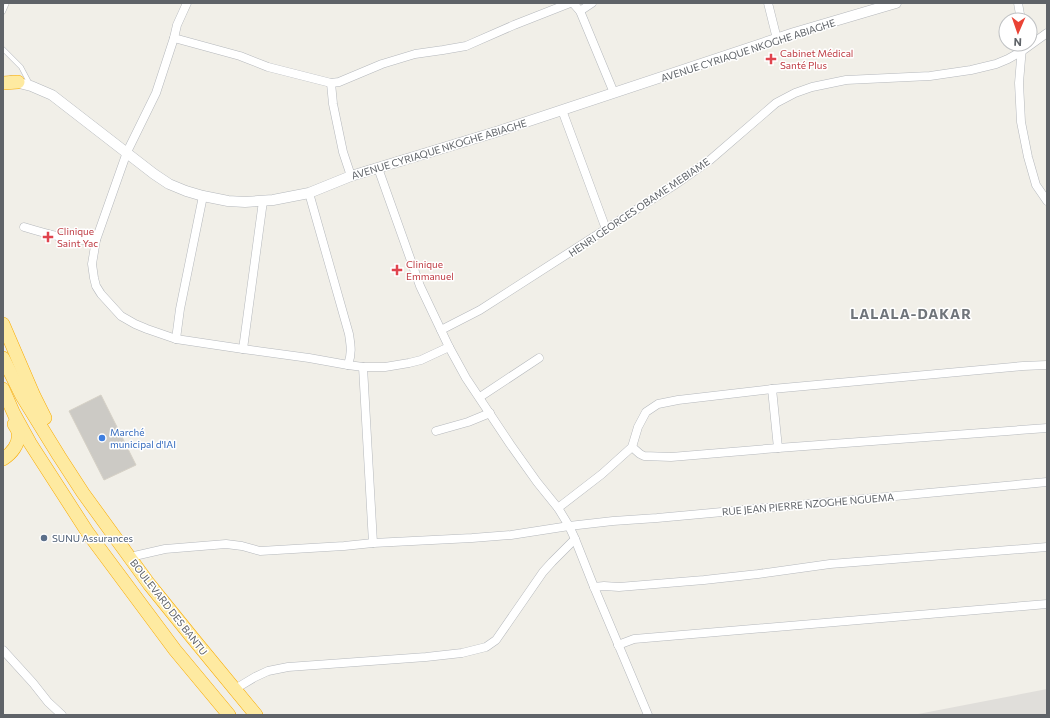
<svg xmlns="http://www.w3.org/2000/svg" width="1050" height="718" font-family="Commissioner,sans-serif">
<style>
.industrial{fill:#e0deda}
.building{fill:#cccac5;stroke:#d6d1c6}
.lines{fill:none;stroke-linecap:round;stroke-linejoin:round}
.service-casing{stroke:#b5b8bc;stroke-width:5}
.minor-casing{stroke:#b5b8bc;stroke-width:9}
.tertiary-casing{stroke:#b5b8bc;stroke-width:11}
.trunk-casing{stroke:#f9ab00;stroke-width:14}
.service{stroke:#fff;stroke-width:4}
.minor{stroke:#fff;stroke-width:8}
.tertiary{stroke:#fff;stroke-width:10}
.trunk{stroke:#feeaa1;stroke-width:13}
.health-dot{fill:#e0444e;stroke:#fff;stroke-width:1.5}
.shop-dot{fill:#3f7fe0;stroke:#fff;stroke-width:1.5}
.service-dot{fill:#5c6f8a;stroke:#fff;stroke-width:1.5}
.labels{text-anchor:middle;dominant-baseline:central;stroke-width:3;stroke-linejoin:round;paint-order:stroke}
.street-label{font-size:10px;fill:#5f6368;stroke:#fff}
.health-label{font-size:10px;fill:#be3a42;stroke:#fff;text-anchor:start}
.shop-label{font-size:10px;fill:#366cbe;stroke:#fff;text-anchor:start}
.service-label{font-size:10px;fill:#4e5e75;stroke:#fff;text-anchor:start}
.district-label{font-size:14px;font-weight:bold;letter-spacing:1px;fill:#70757a;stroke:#fff}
</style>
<rect width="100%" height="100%" fill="#f1efe8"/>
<polygon class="industrial" points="1047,689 1047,715 913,715"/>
<polygon class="building" points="101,395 136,465 104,480 69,411"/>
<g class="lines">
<defs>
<g id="service">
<polyline points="3,12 7,3"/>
<polyline points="3,49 21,67 30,84"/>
</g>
<g id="minor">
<polyline points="187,3 177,25 174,38 156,93 127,152 96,240 92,264 94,278 96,286 101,294 121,316 135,324 147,329 176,339 243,349 309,358 348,365 363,367 385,367 409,363 421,360 449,347"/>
<polyline points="573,3 580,11 614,93"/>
<polyline points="768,3 777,39"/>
<polyline points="1018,3 1021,20"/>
<polyline points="580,11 592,3"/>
<polyline points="174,38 240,56 268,67 331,83 339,82 382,64 415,54 443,50 466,46 514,25 570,3"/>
<polyline points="1022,47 1019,83 1021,122 1028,157 1036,185 1047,201"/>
<polyline points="331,83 333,104 343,152 351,176"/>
<polyline points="562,110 606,229"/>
<polyline points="378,168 420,286 449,347 466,378 510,444 537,482 558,508 569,526 575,539 594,587 648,715"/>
<path d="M309,193L349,334C351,347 352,353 348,365"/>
<path d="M24,227C47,234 71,241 96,240"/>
<polyline points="441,330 480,310 673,186 710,160 776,103 795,93 812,87 846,80 930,76 971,70 996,64 1008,59 1022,51 1047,33"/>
<polyline points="176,339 180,309 203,196"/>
<polyline points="243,349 263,201"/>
<polyline points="363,367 373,543"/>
<polyline points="772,389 778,448 1047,428"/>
<polyline points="480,397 539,358"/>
<polyline points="436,431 468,422 490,413"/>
<polyline points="632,447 640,454 644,456 671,457 778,448"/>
<polyline points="558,508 602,474 632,447 638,427 646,412 658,404 678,400 772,389 1023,366 1047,365"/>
<polyline points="130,557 165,549 226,544 242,546 260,551 344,546 373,543 472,538 511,535 569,526 613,521 657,518 1047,482"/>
<polyline points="594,587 604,586 619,587 704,580 758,574 830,564 1047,547"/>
<polyline points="618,645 634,639 1047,604"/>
<polyline points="3,650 33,683 48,702 62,715"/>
<polyline points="235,689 255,677 268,671 288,667 426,657 462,653 486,647 496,640 543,572 552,562 575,539"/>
</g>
<polyline id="tertiary" points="11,81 31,86 52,95 154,174 169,184 186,191 203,196 228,201 245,202 273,200 309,193 351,176 499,131 794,33 896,3"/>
<g id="trunk">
<polyline points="3,83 18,82"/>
<polyline points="3,324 34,396 45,418"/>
<polyline points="3,358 22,396 59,456 83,493 149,584 191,636 256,715"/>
<polyline points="3,389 14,414 30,443 88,533 175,650 229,715"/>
<path d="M3,459C11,454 20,444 18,433C18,430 15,426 14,424"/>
</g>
</defs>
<use href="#service" class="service-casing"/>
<use href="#minor" class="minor-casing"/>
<use href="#tertiary" class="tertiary-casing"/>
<use href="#trunk" class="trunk-casing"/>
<use href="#service" class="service"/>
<use href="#minor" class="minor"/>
<use href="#tertiary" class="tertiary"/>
<use href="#trunk" class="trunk"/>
</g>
<g class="health-dot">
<path d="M769 53h4v4h4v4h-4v4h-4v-4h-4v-4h4z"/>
<path d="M46 231h4v4h4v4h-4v4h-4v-4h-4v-4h4z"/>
<path d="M395 264h4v4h4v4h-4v4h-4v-4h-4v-4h4z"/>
</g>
<circle class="shop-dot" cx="102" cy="438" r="4"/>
<circle class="service-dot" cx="44" cy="538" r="4"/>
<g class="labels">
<g class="street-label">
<text transform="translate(748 50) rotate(-18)">AVENUE CYRIAQUE NKOGHE ABIAGHE</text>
<text transform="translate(439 149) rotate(-17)">AVENUE CYRIAQUE NKOGHE ABIAGHE</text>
<text transform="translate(639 207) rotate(-34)">HENRI GEORGES OBAME MEBIAME</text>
<text transform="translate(808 504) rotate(-5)">RUE JEAN PIERRE NZOGHE NGUEMA</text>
<text transform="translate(169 607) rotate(52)">BOULEVARD DES BANTU</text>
</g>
<g class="health-label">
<text x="780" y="53">Cabinet Médical<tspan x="780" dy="12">Santé Plus</tspan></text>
<text x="57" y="231">Clinique<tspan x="57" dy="12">Saint Yac</tspan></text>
<text x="406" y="264">Clinique<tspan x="406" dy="12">Emmanuel</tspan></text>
</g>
<g class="shop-label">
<text x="110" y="432">Marché<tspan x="110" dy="12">municipal d'IAI</tspan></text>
</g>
<g class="service-label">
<text x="52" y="538">SUNU Assurances</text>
</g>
<g class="district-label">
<text x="911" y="313">LALALA-DAKAR</text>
</g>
</g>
<rect width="1050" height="718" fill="none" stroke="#5f6368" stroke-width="8"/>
<g transform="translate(1018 32) rotate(182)"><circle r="19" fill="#ffffff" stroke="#bfc1c3"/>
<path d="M0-3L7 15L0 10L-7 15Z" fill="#ea4335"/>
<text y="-6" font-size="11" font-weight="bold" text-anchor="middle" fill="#5f6368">N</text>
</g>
</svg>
